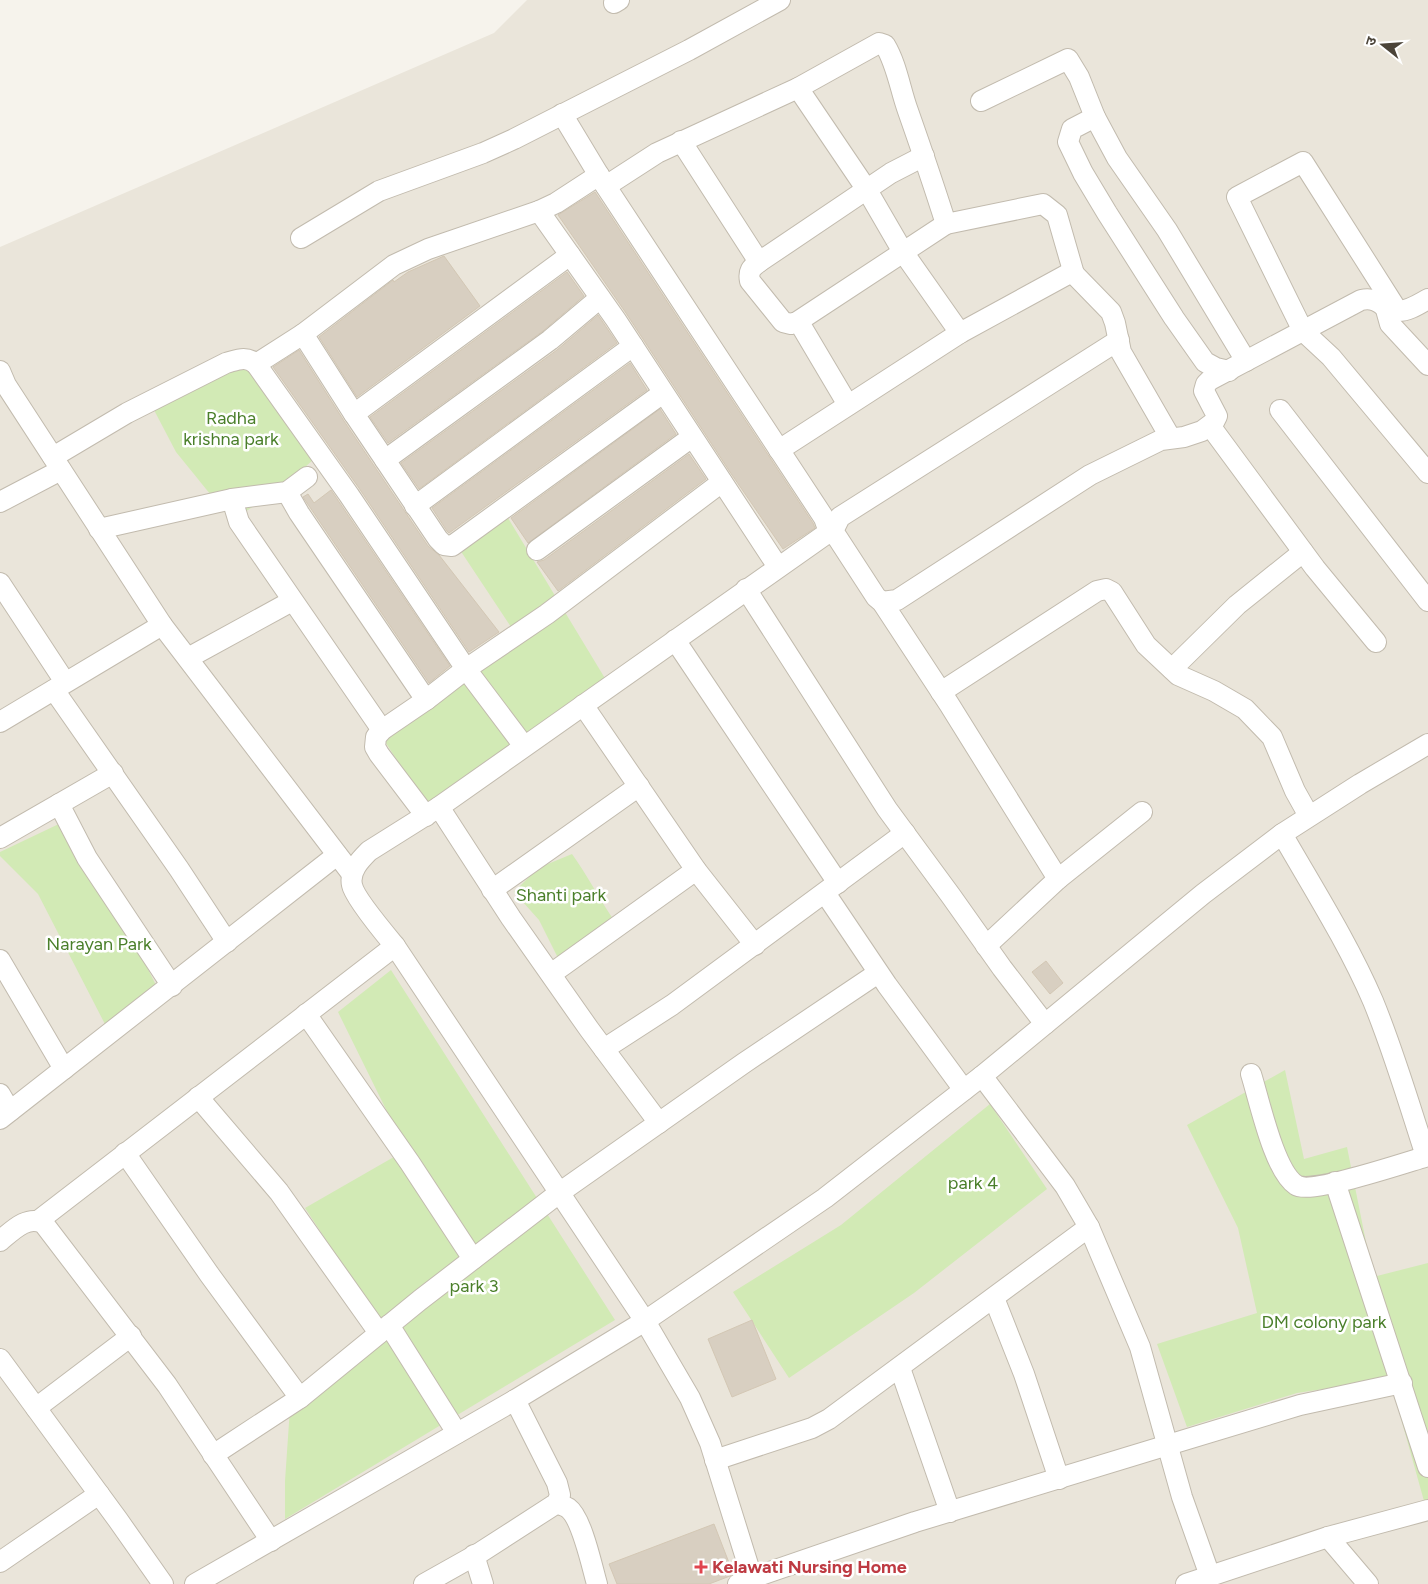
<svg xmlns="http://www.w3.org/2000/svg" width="1428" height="1584" font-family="Figtree,'Noto Sans Devanagari',sans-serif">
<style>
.residential{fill:#eae5da}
.green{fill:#d2eab5}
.building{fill:#d8cfc1;stroke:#d3c7b4}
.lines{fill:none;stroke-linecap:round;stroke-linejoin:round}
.minor-casing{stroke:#c2bbae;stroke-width:22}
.minor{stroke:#fff;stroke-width:20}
.health-dot{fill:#e0444e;stroke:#fff;stroke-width:2}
.labels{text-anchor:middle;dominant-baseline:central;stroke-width:5;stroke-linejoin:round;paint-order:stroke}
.park-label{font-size:18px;fill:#4a7f2a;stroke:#fff}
.health-label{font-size:18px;font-weight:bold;fill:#be3a42;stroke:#fff;text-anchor:start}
</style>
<rect width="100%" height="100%" fill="#f6f3ec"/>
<polygon class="residential" points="527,0 1428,0 1428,1584 0,1584 0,247 494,33"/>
<g class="green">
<polygon points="256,364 315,458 290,481 232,521 176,452 154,410 186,382"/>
<polygon points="508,518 606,680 426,805 382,737 519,639 460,550"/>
<polygon points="63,822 120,914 161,995 108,1030 38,894 0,856 0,852"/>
<path d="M572,854C587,875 599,898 613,919L558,958L539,920L514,892L538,868Z"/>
<polygon points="391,970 615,1320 285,1519 285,1481 290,1408 382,1325 305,1208 406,1150 338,1012"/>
<polygon points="1285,1070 1304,1159 1347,1147 1373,1277 1428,1263 1428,1499 1424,1501 1390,1379 1297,1393 1187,1427 1157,1344 1257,1313 1238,1228 1187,1125"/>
<polygon points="990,1104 1047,1189 914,1293 789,1378 733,1292 841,1225"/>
</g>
<g class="building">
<polygon points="595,192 813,523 815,528 783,549 730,472 626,313 558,215"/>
<polygon points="444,256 480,306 357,397 319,337 393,280 394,282 408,272"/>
<polygon points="567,272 584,296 543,331 388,443 370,417"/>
<polygon points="598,315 617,343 419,489 401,463 557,350"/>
<polygon points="299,350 344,421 428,546 439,555 499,632 469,652 359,488 273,367"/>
<polygon points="630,363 647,390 449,533 447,531 432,508"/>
<polygon points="660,409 676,434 528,543 511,518"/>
<polygon points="689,454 706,479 558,591 537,562 544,560"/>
<polygon points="331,490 450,666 429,683 303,497 308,494 314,503"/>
<polygon points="1046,961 1063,983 1050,994 1032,972"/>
<polygon points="752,1320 776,1379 732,1397 708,1339"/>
<polygon points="714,1524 733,1573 730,1576 709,1584 617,1584 609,1564"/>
</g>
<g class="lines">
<defs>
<g id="minor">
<polyline points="614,3 619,0"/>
<polyline points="798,88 867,190 903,252 960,333"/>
<polyline points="981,101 1068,59 1079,77 1095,117 1117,158 1167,230 1246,361"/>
<polyline points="562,114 603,182 824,518 829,532"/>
<polyline points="1095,117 1072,129 1068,142 1083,173 1107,213 1174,318 1205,362 1216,368 1229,371"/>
<polyline points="681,141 759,262"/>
<path d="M924,156L891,173L759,262C751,268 748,271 750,281L783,322L791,324L797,322L946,224"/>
<path d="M606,186L657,153L798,88L879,43L885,45C897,65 900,89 908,111C921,148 934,186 946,224L1043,204L1057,215L1074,274"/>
<polyline points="539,211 616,320 778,567"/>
<polyline points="301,238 379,191 483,153 514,139 689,50 780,0"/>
<polyline points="600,298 550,340 385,460 438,539 444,545 452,546 663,393"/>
<polyline points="1385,306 1390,324 1428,365"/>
<polyline points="1397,310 1303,162 1237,197 1303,331 1331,357 1428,473"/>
<polyline points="797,322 800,324 848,405"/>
<polyline points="303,334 354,414 385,460"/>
<polyline points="256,364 349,495 466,669 524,746"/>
<polyline points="0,371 6,385 162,625 352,874"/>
<polyline points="1280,410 1428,601"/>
<polyline points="354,414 570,255"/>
<polyline points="1209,427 1211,427 1315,568 1376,642"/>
<polyline points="779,450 960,333 1068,274 1074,274 1111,312 1115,323 1121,352 1170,437"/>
<path d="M53,457L127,413L226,363C237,360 246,355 256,364L303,334L394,265L428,249L539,211L556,203L599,175"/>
<polyline points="287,492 299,513 426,700"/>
<polyline points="232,499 239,522 382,730"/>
<polyline points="0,502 61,470"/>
<polyline points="415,506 633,346"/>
<polyline points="99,529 232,499 287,492 307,477"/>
<polyline points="832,533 840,517 1119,340"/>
<polyline points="537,550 692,437"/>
<polyline points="0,583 65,682"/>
<polyline points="746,589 887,809 951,896 1002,968 1045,1024"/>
<path d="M882,602L897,600L1090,475L1161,440L1184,437L1202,431L1214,422L1217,416L1204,391L1206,384L1210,380L1361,300C1382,296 1383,312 1398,311C1409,311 1419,304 1428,299"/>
<polyline points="675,640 838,883"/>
<polyline points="188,658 292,601"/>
<polyline points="1172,669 1237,605 1303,552"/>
<polyline points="54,690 179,869 227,942"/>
<polyline points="941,692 1097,591 1106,589 1112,592 1146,645 1178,675 1214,691 1245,709 1272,737 1295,791 1309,816"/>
<polyline points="583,705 696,870 755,945"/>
<polyline points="0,722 162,625"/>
<polyline points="59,804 87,858 172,986"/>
<polyline points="439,807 511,918 589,1029 659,1123"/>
<polyline points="426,816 379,754 375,747 376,737 382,730 426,700 466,669 547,614 722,482"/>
<path d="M1282,834C1313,888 1348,943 1373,1001C1394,1052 1409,1104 1426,1156"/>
<polyline points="0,838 113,773"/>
<polyline points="492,890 639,786"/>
<polyline points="825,893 887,985 964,1090"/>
<polyline points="986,946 1058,879 1142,812"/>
<polyline points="0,960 64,1069"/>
<polyline points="551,974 696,870"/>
<polyline points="306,1014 410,1163 473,1259"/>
<polyline points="604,1049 672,1005 905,833"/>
<path d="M1251,1074C1259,1099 1274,1171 1296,1185C1310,1195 1407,1162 1428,1156"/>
<polyline points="982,1076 1065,1186 1089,1227 1140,1347 1182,1497 1210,1576"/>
<polyline points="0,1094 10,1111"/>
<polyline points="198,1097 279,1192 379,1333"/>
<polyline points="0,1119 337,855"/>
<polyline points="125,1153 209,1274 300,1398"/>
<polyline points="1335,1182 1428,1467"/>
<polyline points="38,1221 395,946"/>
<path d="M0,1241C12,1231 28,1214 44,1224L167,1385L271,1541"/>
<polyline points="994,1298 1024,1374 1059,1479"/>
<polyline points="389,1325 457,1433"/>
<polyline points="0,1359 118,1520 163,1584"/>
<polyline points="900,1368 950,1512"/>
<polyline points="36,1408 131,1336"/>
<polyline points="213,1455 300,1398 420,1300 559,1193 744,1063 878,973"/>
<polyline points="715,1460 812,1428 829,1419 1089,1227"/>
<path d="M557,1503C560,1505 565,1506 568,1508C582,1518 592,1567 597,1584"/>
<polyline points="1328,1537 1368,1584"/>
<polyline points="474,1555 483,1584"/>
<polyline points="0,1562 99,1494"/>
<polyline points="195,1584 515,1400 645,1321 825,1198 982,1076 1203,894 1282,834 1360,784 1428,744"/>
<polyline points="424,1584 481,1552 557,1503 560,1495 557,1483 515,1400"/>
<polyline points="738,1584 752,1578 915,1522 1168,1445 1300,1405 1402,1383"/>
<path d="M754,1584L710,1443L690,1398L645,1321L395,946C385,934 354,897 352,885C349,871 360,860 369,851L439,807L829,532L837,537L876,597L882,602L949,704L1058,879"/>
<polyline points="1186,1584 1328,1537 1428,1510"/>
</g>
</defs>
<use href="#minor" class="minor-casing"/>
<use href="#minor" class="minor"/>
</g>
<path class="health-dot" d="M698.5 1559.5h5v5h5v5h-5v5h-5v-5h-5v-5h5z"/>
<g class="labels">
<g class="park-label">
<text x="231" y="418">Radha<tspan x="231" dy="21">krishna park</tspan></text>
<text x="561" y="895">Shanti park</text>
<text x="99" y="944">Narayan Park</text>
<text x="973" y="1183">park 4</text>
<text x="474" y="1286">park 3</text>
<text x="1324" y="1322">DM colony park</text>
</g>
<g class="health-label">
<text x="712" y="1567">Kelawati Nursing Home</text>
</g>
</g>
<g transform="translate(1383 45) rotate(287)" stroke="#ffffff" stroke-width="4" paint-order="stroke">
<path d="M0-4L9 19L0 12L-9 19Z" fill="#4b4439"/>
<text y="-8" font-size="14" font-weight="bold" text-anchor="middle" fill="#4b4439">उ</text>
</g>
</svg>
